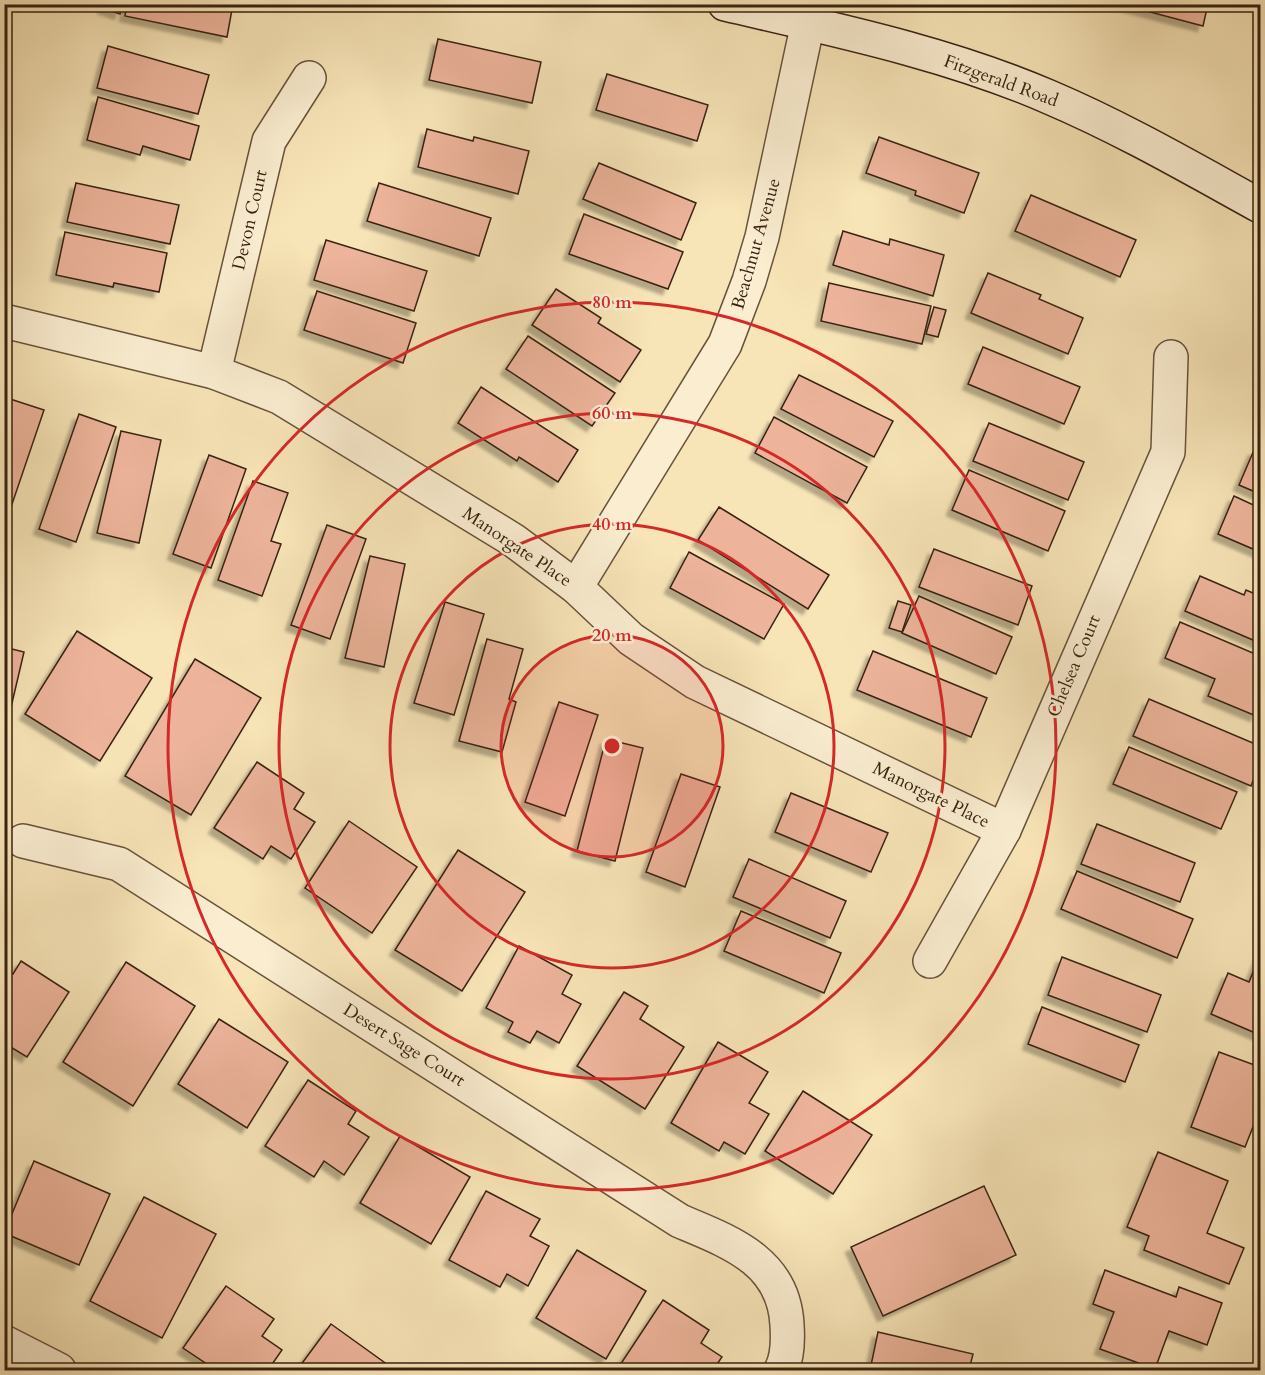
<svg xmlns="http://www.w3.org/2000/svg" width="1265" height="1375" font-family="Cardo,serif">
<style>
.building{fill:#edb49b;stroke:#392212;stroke-width:1.5;filter:url(#shadow)}
.lines{fill:none;stroke-linecap:round;stroke-linejoin:round}
.minor-casing{stroke:#68523b;stroke-width:36}
.secondary-casing{stroke:#392212;stroke-width:36}
.minor{stroke:#faedd0;stroke-width:33}
.secondary{stroke:#faedd0;stroke-width:33}
.ring{fill:none;stroke:#d62828;stroke-width:3}
.labels{text-anchor:middle;dominant-baseline:central;stroke-width:5;stroke-linejoin:round;paint-order:stroke}
.street-label{font-size:18px;fill:#392212;stroke:#faedd0}
.centre{fill:#d62828;stroke:#faedd0;stroke-width:3}
.ring-label{font-size:18px;text-anchor:middle;font-weight:bold;fill:#d62828;stroke:#faedd0;stroke-width:5;stroke-linejoin:round;paint-order:stroke}
</style>
<defs>
<filter id="shadow"><feDropShadow dx="-5.5" dy="5.5" stdDeviation="1.5" flood-color="#0004"/></filter>
</defs>
<rect width="100%" height="100%" fill="#f7e4b7"/>
<filter id="stains"><feTurbulence type="fractalNoise" baseFrequency=".00333" numOctaves="4"/><feColorMatrix values="0 0 0 0 .2 0 0 0 0 .09 0 0 0 0 .02 0 0 0 .5 -.17"/></filter>
<radialGradient id="worn" r=".72"><stop offset=".6" stop-color="#630" stop-opacity="0"/><stop offset="1" stop-color="#630" stop-opacity=".3"/></radialGradient>
<g class="building">
<polygon points="104,4 123,4 120,14 103,8"/>
<polygon points="127,4 233,4 227,37 125,16"/>
<polygon points="1120,4 1208,4 1203,26"/>
<polygon points="438,39 541,62 532,103 429,80"/>
<polygon points="108,46 209,75 198,114 97,88"/>
<polygon points="607,74 708,105 697,141 596,110"/>
<polygon points="98,97 199,126 190,160 143,146 140,155 87,140"/>
<polygon points="427,129 473,141 474,137 529,151 518,194 418,167"/>
<polygon points="879,137 979,173 964,213 915,195 916,191 866,173"/>
<polygon points="599,163 696,203 681,240 583,199"/>
<polygon points="76,183 179,205 170,244 67,222"/>
<polygon points="379,183 491,218 479,256 367,221"/>
<polygon points="1031,195 1136,240 1120,277 1015,231"/>
<polygon points="584,214 683,252 668,289 569,254"/>
<polygon points="843,231 889,245 890,239 944,255 933,296 833,265"/>
<polygon points="65,232 167,253 159,292 114,283 113,287 56,275"/>
<polygon points="326,240 427,271 414,311 314,280"/>
<polygon points="988,273 1041,295 1039,299 1083,318 1068,354 971,313"/>
<polygon points="829,283 931,306 922,344 821,321"/>
<polygon points="556,289 601,318 598,323 641,350 620,382 532,325"/>
<polygon points="317,291 416,323 403,363 304,330"/>
<polygon points="934,307 946,310 938,337 926,334"/>
<polygon points="528,336 615,393 592,426 506,369"/>
<polygon points="983,347 1080,387 1064,424 968,384"/>
<polygon points="799,375 893,421 874,457 781,409"/>
<polygon points="481,387 578,450 558,482 519,457 517,461 458,423"/>
<polygon points="4,397 44,410 9,513 4,511"/>
<polygon points="79,414 116,427 76,542 39,529"/>
<polygon points="774,417 867,467 847,503 755,453"/>
<polygon points="989,423 1084,462 1068,500 973,461"/>
<polygon points="121,431 161,440 139,543 97,533"/>
<polygon points="1254,450 1260,453 1260,494 1239,485"/>
<polygon points="209,455 246,469 211,568 173,554"/>
<polygon points="969,470 1065,511 1048,551 952,510"/>
<polygon points="253,481 288,493 271,541 281,544 262,596 218,580"/>
<polygon points="1234,496 1260,508 1260,552 1218,534"/>
<polygon points="719,507 829,575 808,609 698,540"/>
<polygon points="327,525 366,539 330,639 291,625"/>
<polygon points="934,549 1032,586 1018,625 919,587"/>
<polygon points="689,552 784,604 764,639 670,588"/>
<polygon points="370,556 405,564 384,667 345,658"/>
<polygon points="1200,576 1244,595 1246,590 1260,596 1260,643 1185,611"/>
<polygon points="919,596 1012,637 996,674 902,633"/>
<polygon points="898,601 911,605 902,632 889,628"/>
<polygon points="445,602 484,614 454,715 414,703"/>
<polygon points="1180,622 1260,656 1260,704 1256,716 1208,696 1215,679 1165,658"/>
<polygon points="77,631 152,678 100,761 25,714"/>
<polygon points="487,639 523,649 509,699 516,702 502,752 459,741"/>
<polygon points="4,647 24,652 4,737"/>
<polygon points="873,651 987,698 971,737 857,690"/>
<polygon points="195,659 261,698 191,815 125,776"/>
<polygon points="1149,699 1260,746 1260,763 1251,786 1133,736"/>
<polygon points="559,702 598,715 565,816 525,802"/>
<polygon points="606,739 643,748 615,861 577,851"/>
<polygon points="1129,747 1237,792 1221,829 1113,784"/>
<polygon points="257,762 304,793 294,809 315,822 291,859 271,846 263,859 214,828"/>
<polygon points="681,774 720,787 685,887 646,872"/>
<polygon points="791,793 888,833 871,872 775,832"/>
<polygon points="349,821 417,867 372,933 305,888"/>
<polygon points="1097,824 1195,863 1180,902 1081,864"/>
<polygon points="458,850 525,892 462,991 395,950"/>
<polygon points="749,859 846,901 830,938 733,897"/>
<polygon points="1077,871 1193,919 1177,958 1061,909"/>
<polygon points="741,911 841,953 824,993 724,951"/>
<polygon points="519,946 572,975 562,994 581,1004 559,1043 537,1031 530,1043 508,1032 513,1022 486,1008"/>
<polygon points="1260,955 1260,1035 1211,1014 1228,973 1249,982"/>
<polygon points="1062,957 1161,995 1147,1032 1048,995"/>
<polygon points="21,961 69,992 27,1057 4,1043 4,968 13,974"/>
<polygon points="126,962 195,1006 133,1106 63,1062"/>
<polygon points="624,992 648,1006 640,1019 684,1047 645,1109 577,1066"/>
<polygon points="1042,1007 1139,1045 1125,1082 1028,1044"/>
<polygon points="219,1019 288,1062 247,1128 178,1084"/>
<polygon points="718,1042 768,1072 749,1103 769,1114 745,1154 724,1142 719,1151 671,1123"/>
<polygon points="1219,1052 1260,1067 1260,1109 1245,1147 1191,1127"/>
<polygon points="308,1080 356,1111 348,1124 369,1137 344,1175 324,1161 314,1177 265,1146"/>
<polygon points="803,1091 872,1135 833,1194 765,1151"/>
<polygon points="400,1136 470,1177 431,1244 360,1203"/>
<polygon points="1158,1152 1228,1181 1207,1233 1244,1248 1229,1284 1144,1250 1149,1236 1127,1227"/>
<polygon points="34,1161 110,1194 79,1265 4,1233"/>
<polygon points="984,1186 1016,1255 883,1316 851,1247"/>
<polygon points="486,1191 540,1219 530,1236 549,1246 528,1286 507,1274 500,1287 449,1260"/>
<polygon points="144,1197 216,1234 162,1338 90,1301"/>
<polygon points="577,1250 646,1291 606,1359 536,1318"/>
<polygon points="1105,1270 1176,1297 1179,1287 1222,1303 1207,1345 1169,1331 1155,1369 1100,1349 1114,1312 1093,1304"/>
<polygon points="226,1286 274,1319 262,1336 282,1350 268,1370 216,1370 183,1348"/>
<polygon points="663,1300 709,1330 701,1343 722,1357 713,1370 628,1370 620,1365"/>
<polygon points="331,1324 395,1370 297,1370"/>
<polygon points="878,1332 973,1354 969,1370 870,1370"/>
</g>
<g class="lines">
<defs>
<g id="minor">
<polyline points="4,321 214,372 279,397 513,540 576,587 631,639 695,682 1004,830"/>
<polyline points="214,372 269,141 309,78"/>
<polyline points="576,587 725,344 749,281 762,237 812,4"/>
<path d="M23,841L119,864L680,1221C730,1242 784,1261 787,1325C788,1340 788,1357 781,1370"/>
<polyline points="930,961 1004,830 1168,452 1171,357"/>
<polyline points="4,1342 59,1370"/>
</g>
<path id="secondary" d="M725,4C832,29 948,53 1049,97C1122,128 1191,168 1260,206"/>
</defs>
<use href="#minor" class="minor-casing"/>
<use href="#secondary" class="secondary-casing"/>
<use href="#minor" class="minor"/>
<use href="#secondary" class="secondary"/>
</g>
<circle cx="612" cy="746" r="111" fill="#d62828" fill-opacity=".12"/>
<g class="ring">
<circle cx="612" cy="746" r="111"/>
<circle cx="612" cy="746" r="222"/>
<circle cx="612" cy="746" r="333"/>
<circle cx="612" cy="746" r="444"/>
</g>
<g class="labels">
<g class="street-label">
<text transform="translate(1001 81) rotate(20)">Fitzgerald Road</text>
<text transform="translate(250 220) rotate(-77)">Devon Court</text>
<text transform="translate(756 244) rotate(-74)">Beachnut Avenue</text>
<text transform="translate(517 547) rotate(34)">Manorgate Place</text>
<text transform="translate(1074 666) rotate(-67)">Chelsea Court</text>
<text transform="translate(931 795) rotate(26)">Manorgate Place</text>
<text transform="translate(404 1045) rotate(32)">Desert Sage Court</text>
</g>
</g>
<circle cx="612" cy="746" r="9" class="centre"/>
<g class="ring-label">
<text x="612" y="308">80 m</text>
<text x="612" y="419">60 m</text>
<text x="612" y="530">40 m</text>
<text x="612" y="641">20 m</text>
</g>
<rect width="1265" height="1375" fill="none" stroke="#f7e4b7" stroke-width="24"/>
<rect x="6" y="6" width="1253" height="1363" fill="none" stroke="#392212" stroke-width="3"/>
<rect x="12" y="12" width="1241" height="1351" fill="none" stroke="#392212" stroke-width="1.5"/>
<rect width="100%" height="100%" filter="url(#stains)"/>
<rect width="100%" height="100%" fill="url(#worn)"/>
</svg>
